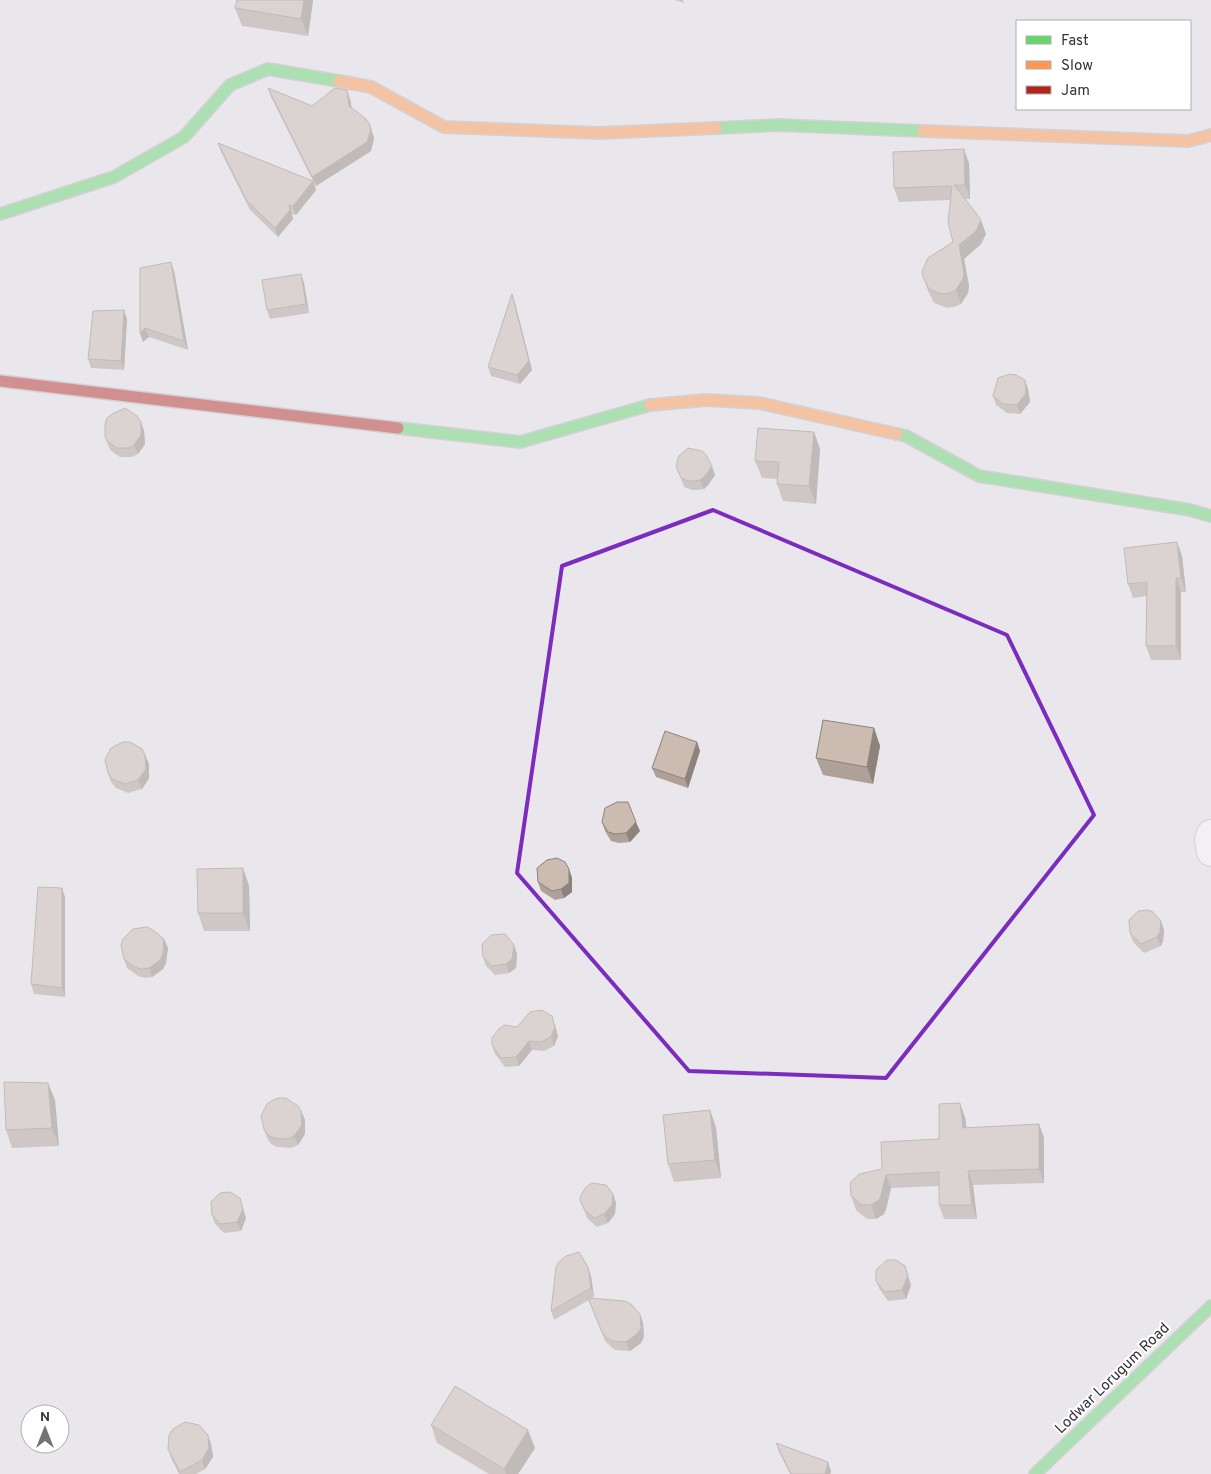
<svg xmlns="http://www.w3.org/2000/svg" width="1211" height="1474" font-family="Overpass,sans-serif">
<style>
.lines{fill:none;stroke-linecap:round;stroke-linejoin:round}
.street-casing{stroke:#b8b6ba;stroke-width:30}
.fast-casing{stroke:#b8b6ba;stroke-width:14}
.slow-casing{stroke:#b8b6ba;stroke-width:14}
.jam-casing{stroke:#b8b6ba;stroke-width:14}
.street{stroke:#fcfbfc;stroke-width:28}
.fast{stroke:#63d668;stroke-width:11}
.slow{stroke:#ff974d;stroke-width:11}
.jam{stroke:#b3261e;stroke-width:11}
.wall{fill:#afa197}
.shaded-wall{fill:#8e837b}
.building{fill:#cbbbb0;stroke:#8e837b}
.marked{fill:none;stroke:#7b2cbf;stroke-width:4;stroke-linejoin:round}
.labels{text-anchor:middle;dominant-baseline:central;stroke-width:4;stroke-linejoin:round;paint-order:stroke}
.street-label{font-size:15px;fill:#353337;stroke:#fff}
</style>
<rect width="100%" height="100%" fill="#eae7ec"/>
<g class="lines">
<defs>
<polyline id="street" points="1211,834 1209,839 1211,852"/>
<g id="fast">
<polyline points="716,128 777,125 923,131"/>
<polyline points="0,214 114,177 184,137 230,85 268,69 339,81"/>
<polyline points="398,428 520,442 650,405"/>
<polyline points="897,434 906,436 979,476 1190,510 1211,516"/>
<polyline points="1035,1474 1211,1306"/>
</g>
<g id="slow">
<polyline points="339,81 371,87 444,127 599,133 716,128"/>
<polyline points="923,131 1188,141 1211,135"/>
<polyline points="650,405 706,400 759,403 897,434"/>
</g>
<polyline id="jam" points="0,381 398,428"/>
</defs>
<use href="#street" class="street-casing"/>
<use href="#fast" class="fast-casing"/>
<use href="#slow" class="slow-casing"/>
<use href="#jam" class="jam-casing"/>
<use href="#street" class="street"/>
<use href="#fast" class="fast"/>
<use href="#slow" class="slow"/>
<use href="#jam" class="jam"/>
</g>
<g class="wall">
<polygon points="237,0 313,0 308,36 242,26 235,8"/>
<polygon points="675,0 683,0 684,3"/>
<polygon points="268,88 312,106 350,99 351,107 369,123 374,138 371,151 316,186 314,182 316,190 296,215 292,214 293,219 278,237 250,210 221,152 218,143 313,181 271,97"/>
<polygon points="969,163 970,199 965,199 986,234 981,244 964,259 969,286 968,293 961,304 954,307 947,308 934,303 928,291 923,277 953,242 950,200 899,202 894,188"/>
<polygon points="174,271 188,350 149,337 143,342 140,333"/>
<polygon points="304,283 309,313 270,319 267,310"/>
<polygon points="512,294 515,303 532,370 520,384 491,376 488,367"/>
<polygon points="127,319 124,370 91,368 88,359"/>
<polygon points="1028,389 1030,402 1020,414 1007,413 996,405 993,396"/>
<polygon points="141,422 144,431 145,444 138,454 132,457 120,457 110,450 105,436"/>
<polygon points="814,432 820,449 816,504 783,501 777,484 777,479 762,478 755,461"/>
<polygon points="676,466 715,475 708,485 704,489 698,490 692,490 684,487"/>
<polygon points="1177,542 1182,556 1186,592 1181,592 1181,660 1151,660 1146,646 1147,596 1133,598 1128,584"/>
<polygon points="874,728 880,746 873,784 823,775 816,758"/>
<polygon points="697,742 700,751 688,788 656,777 652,768"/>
<polygon points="145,755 149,764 149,778 142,789 128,793 116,788 111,782 108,773"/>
<polygon points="602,822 640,831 630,842 619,843 611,841 605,831"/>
<polygon points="243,868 249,886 250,931 204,931 198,913"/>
<polygon points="569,869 572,878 572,892 564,898 555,900 541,891 538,882"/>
<polygon points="65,897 65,997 34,994 31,984"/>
<polygon points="1161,921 1164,930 1163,941 1161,946 1144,953 1133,942 1130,933"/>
<polygon points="164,939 168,948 166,963 163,969 152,977 145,978 138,976 127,968 124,959"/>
<polygon points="517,954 516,968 509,973 495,975 486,966 483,957"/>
<polygon points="555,1025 558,1036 554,1046 544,1051 532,1050 519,1066 505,1067 495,1054 492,1045 517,1027"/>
<polygon points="55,1100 59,1146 12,1148 6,1130"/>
<polygon points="710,1110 716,1128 721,1178 674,1182 668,1164"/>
<polygon points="301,1111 305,1120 305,1134 298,1145 291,1148 277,1147 271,1144 267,1138 264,1129"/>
<polygon points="965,1117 967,1128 1039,1124 1044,1138 1044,1183 973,1185 977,1219 944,1219 939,1205 939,1186 891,1188 886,1209 884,1214 876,1219 867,1219 856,1210 851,1196 939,1139"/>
<polygon points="613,1194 616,1203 615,1214 608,1223 597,1227 587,1218 580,1200"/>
<polygon points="212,1215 246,1218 241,1231 224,1233 215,1224"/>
<polygon points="591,1276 594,1297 591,1298 640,1314 643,1323 644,1337 641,1343 630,1351 615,1350 610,1346 605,1341 589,1300 554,1320 551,1311"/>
<polygon points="876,1281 911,1285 906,1299 888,1301 880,1290"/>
<polygon points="431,1425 535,1448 518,1474 489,1474 437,1443"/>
<polygon points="208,1435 211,1444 213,1457 205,1469 196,1474 179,1474 171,1458 168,1449"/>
<polygon points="776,1443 831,1471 830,1474 790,1474 779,1452"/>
</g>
<g class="shaded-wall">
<polygon points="304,0 313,0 313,1 308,36 301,19"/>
<polygon points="347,90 350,99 353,115 349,106"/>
<polygon points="369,123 374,138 371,151 316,186 312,177"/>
<polygon points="964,149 969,163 970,199 965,185"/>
<polygon points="313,181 316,190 296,215 293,206"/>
<polygon points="289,205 293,219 278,237 275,228"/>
<polygon points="981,220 986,234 981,244 964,259 969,286 968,293 961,304 956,290 959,245"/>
<polygon points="171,262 174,271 188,350 184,341"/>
<polygon points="301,274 304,283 309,313 306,304"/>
<polygon points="512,294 515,303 532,370 520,384 517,375"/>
<polygon points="124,310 127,319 124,370 121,361"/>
<polygon points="145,328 149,337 143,342 140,333"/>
<polygon points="1025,380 1028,389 1030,402 1020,414 1017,405"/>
<polygon points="141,422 144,431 145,444 138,454 134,445"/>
<polygon points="814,432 820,449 816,504 809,486"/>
<polygon points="712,466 715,475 708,485 704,489 700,480"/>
<polygon points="1177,542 1182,556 1186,592 1181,578"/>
<polygon points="1176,578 1181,592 1181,660 1176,646"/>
<polygon points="874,728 880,746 873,784 867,767"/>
<polygon points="697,742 700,751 688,788 685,779"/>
<polygon points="145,755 149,764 149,778 142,789 138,780"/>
<polygon points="636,822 640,831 630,842 626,833"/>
<polygon points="243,868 249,886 250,931 243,913"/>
<polygon points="569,869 572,878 572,892 564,898 561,889"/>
<polygon points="62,888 65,897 65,997 62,988"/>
<polygon points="1161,921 1164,930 1163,941 1161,946 1157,937"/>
<polygon points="164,939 168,948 166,963 163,969 152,977 149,968"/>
<polygon points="514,945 517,954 516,968 509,973 506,964"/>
<polygon points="552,1016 558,1036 554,1046 551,1037"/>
<polygon points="529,1041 532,1050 519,1066 516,1057"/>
<polygon points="48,1083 55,1100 59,1146 52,1128"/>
<polygon points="960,1103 965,1117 968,1141 963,1128"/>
<polygon points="710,1110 716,1128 721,1178 715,1160"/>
<polygon points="301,1111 305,1120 305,1134 298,1145 294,1136"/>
<polygon points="1039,1124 1044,1138 1044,1183 1039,1169"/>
<polygon points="968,1171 973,1185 977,1219 972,1205"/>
<polygon points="886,1175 891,1188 886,1209 884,1214 876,1219 871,1205"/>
<polygon points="613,1194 616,1203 615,1214 608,1223 604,1214"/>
<polygon points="240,1198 246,1218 241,1231 237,1222"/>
<polygon points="905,1266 911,1285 906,1299 902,1290"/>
<polygon points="588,1267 591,1276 594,1297 591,1288"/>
<polygon points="640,1314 643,1323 644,1337 641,1343 630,1351 626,1342"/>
<polygon points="528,1430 535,1448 518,1474 506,1474 504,1469"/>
<polygon points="208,1435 211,1444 213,1457 205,1469 202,1460"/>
<polygon points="828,1462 831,1471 830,1474 825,1474"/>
</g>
<g class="building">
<polygon points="237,0 304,0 301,19 235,8"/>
<polygon points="268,88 312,106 335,88 347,90 349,106 365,118 369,123 371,129 367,142 312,177"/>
<polygon points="218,143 313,181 293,206 289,205 290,210 275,228 247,201"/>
<polygon points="964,149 965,185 954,185 976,213 981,220 976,231 959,245 964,273 963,279 956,290 949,293 942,294 929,289 923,277 922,271 928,258 953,242 948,222 952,186 894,188 893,152"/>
<polygon points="171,262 184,341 145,328 140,333 140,268"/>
<polygon points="301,274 306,304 267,310 262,280"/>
<polygon points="512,294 529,361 517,375 488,367"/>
<polygon points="124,310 121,361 88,359 93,311"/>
<polygon points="1010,374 1016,375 1025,380 1026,393 1017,405 1003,404 993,396 998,378"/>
<polygon points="125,408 137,416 141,422 141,435 134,445 129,448 117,448 107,441 105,436 105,424 107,418 112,414"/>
<polygon points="758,428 814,432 809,486 777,484 779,462 755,461"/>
<polygon points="688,448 702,451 706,455 712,466 705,476 700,480 695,481 689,481 681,478 676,466 679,456"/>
<polygon points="1177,542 1181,578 1176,578 1176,646 1146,646 1147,582 1128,584 1124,548"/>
<polygon points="823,720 874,728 867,767 816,758"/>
<polygon points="665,731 697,742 685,779 652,768"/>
<polygon points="123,742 130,742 142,749 145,755 146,769 138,780 125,784 112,779 108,773 105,760 111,748"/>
<polygon points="617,802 628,802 636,822 626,833 615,834 608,832 602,822 605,808"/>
<polygon points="557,858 565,862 569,869 569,883 561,889 552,891 538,882 537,868 547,860"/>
<polygon points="243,868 243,913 198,913 197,869"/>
<polygon points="38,887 62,888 62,988 31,984"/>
<polygon points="1148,910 1153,912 1161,921 1160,932 1157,937 1141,944 1130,933 1129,920 1138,911"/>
<polygon points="147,927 153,930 164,939 163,954 160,960 149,968 141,969 134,967 124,959 121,945 123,939 133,929"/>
<polygon points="505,934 514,945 512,959 506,964 492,966 483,957 482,944 491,935"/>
<polygon points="542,1010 552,1016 555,1027 551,1037 541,1042 529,1041 516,1057 501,1058 492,1045 492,1038 498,1030 504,1025 517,1027 530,1012"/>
<polygon points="4,1082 48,1083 52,1128 6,1130"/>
<polygon points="279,1098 286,1098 298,1106 301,1111 302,1125 294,1136 288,1139 274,1138 268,1135 264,1129 261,1116 267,1104 273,1100"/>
<polygon points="960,1103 963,1128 1039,1124 1039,1169 968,1171 972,1205 939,1205 939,1172 886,1175 881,1195 879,1200 871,1205 862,1205 851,1196 850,1183 859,1174 882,1169 881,1142 939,1139 939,1104"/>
<polygon points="710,1110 715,1160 668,1164 663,1115"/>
<polygon points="592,1183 606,1185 613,1194 612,1205 604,1214 594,1218 584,1209 580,1200 581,1195 586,1187"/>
<polygon points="230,1192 240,1198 243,1209 237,1222 220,1224 212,1215 211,1202 220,1193"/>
<polygon points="579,1252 588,1267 591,1288 551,1311 556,1267 558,1263 566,1256"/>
<polygon points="887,1260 896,1260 905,1266 908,1276 902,1290 885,1292 876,1281 876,1270"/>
<polygon points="588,1298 624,1301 631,1304 640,1314 641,1328 637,1334 626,1342 612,1341 606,1337 602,1332"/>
<polygon points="455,1386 528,1430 504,1469 431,1425"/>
<polygon points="185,1422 199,1425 208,1435 209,1448 202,1460 180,1472 168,1449 169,1435 173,1429"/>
<polygon points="776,1443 828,1462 825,1474 791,1474"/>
</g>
<path d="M0 0H1211V1474H0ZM713,510L1007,635L1094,815L886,1078L689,1071L517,873L562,566Z" fill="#eae7ec" fill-opacity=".55" fill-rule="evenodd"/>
<path class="marked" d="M713,510L1007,635L1094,815L886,1078L689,1071L517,873L562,566Z"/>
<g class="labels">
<g class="street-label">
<text transform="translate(1113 1379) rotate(-44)">Lodwar Lorugum Road</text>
</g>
</g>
<rect x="1016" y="20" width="175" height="90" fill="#ffffff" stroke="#aeadaf"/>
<rect x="1026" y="36" width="25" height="8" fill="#63d668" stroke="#aeadaf"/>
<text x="1061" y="45" font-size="15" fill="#353337">Fast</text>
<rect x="1026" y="61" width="25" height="8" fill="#ff974d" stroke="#aeadaf"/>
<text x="1061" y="70" font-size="15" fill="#353337">Slow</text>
<rect x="1026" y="86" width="25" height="8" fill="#b3261e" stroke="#aeadaf"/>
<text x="1061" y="95" font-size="15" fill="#353337">Jam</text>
<g transform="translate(45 1429)"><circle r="24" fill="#ffffff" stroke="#aeadaf"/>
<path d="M0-4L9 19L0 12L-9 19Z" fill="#747276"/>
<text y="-8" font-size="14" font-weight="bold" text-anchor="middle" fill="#353337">N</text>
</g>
</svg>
